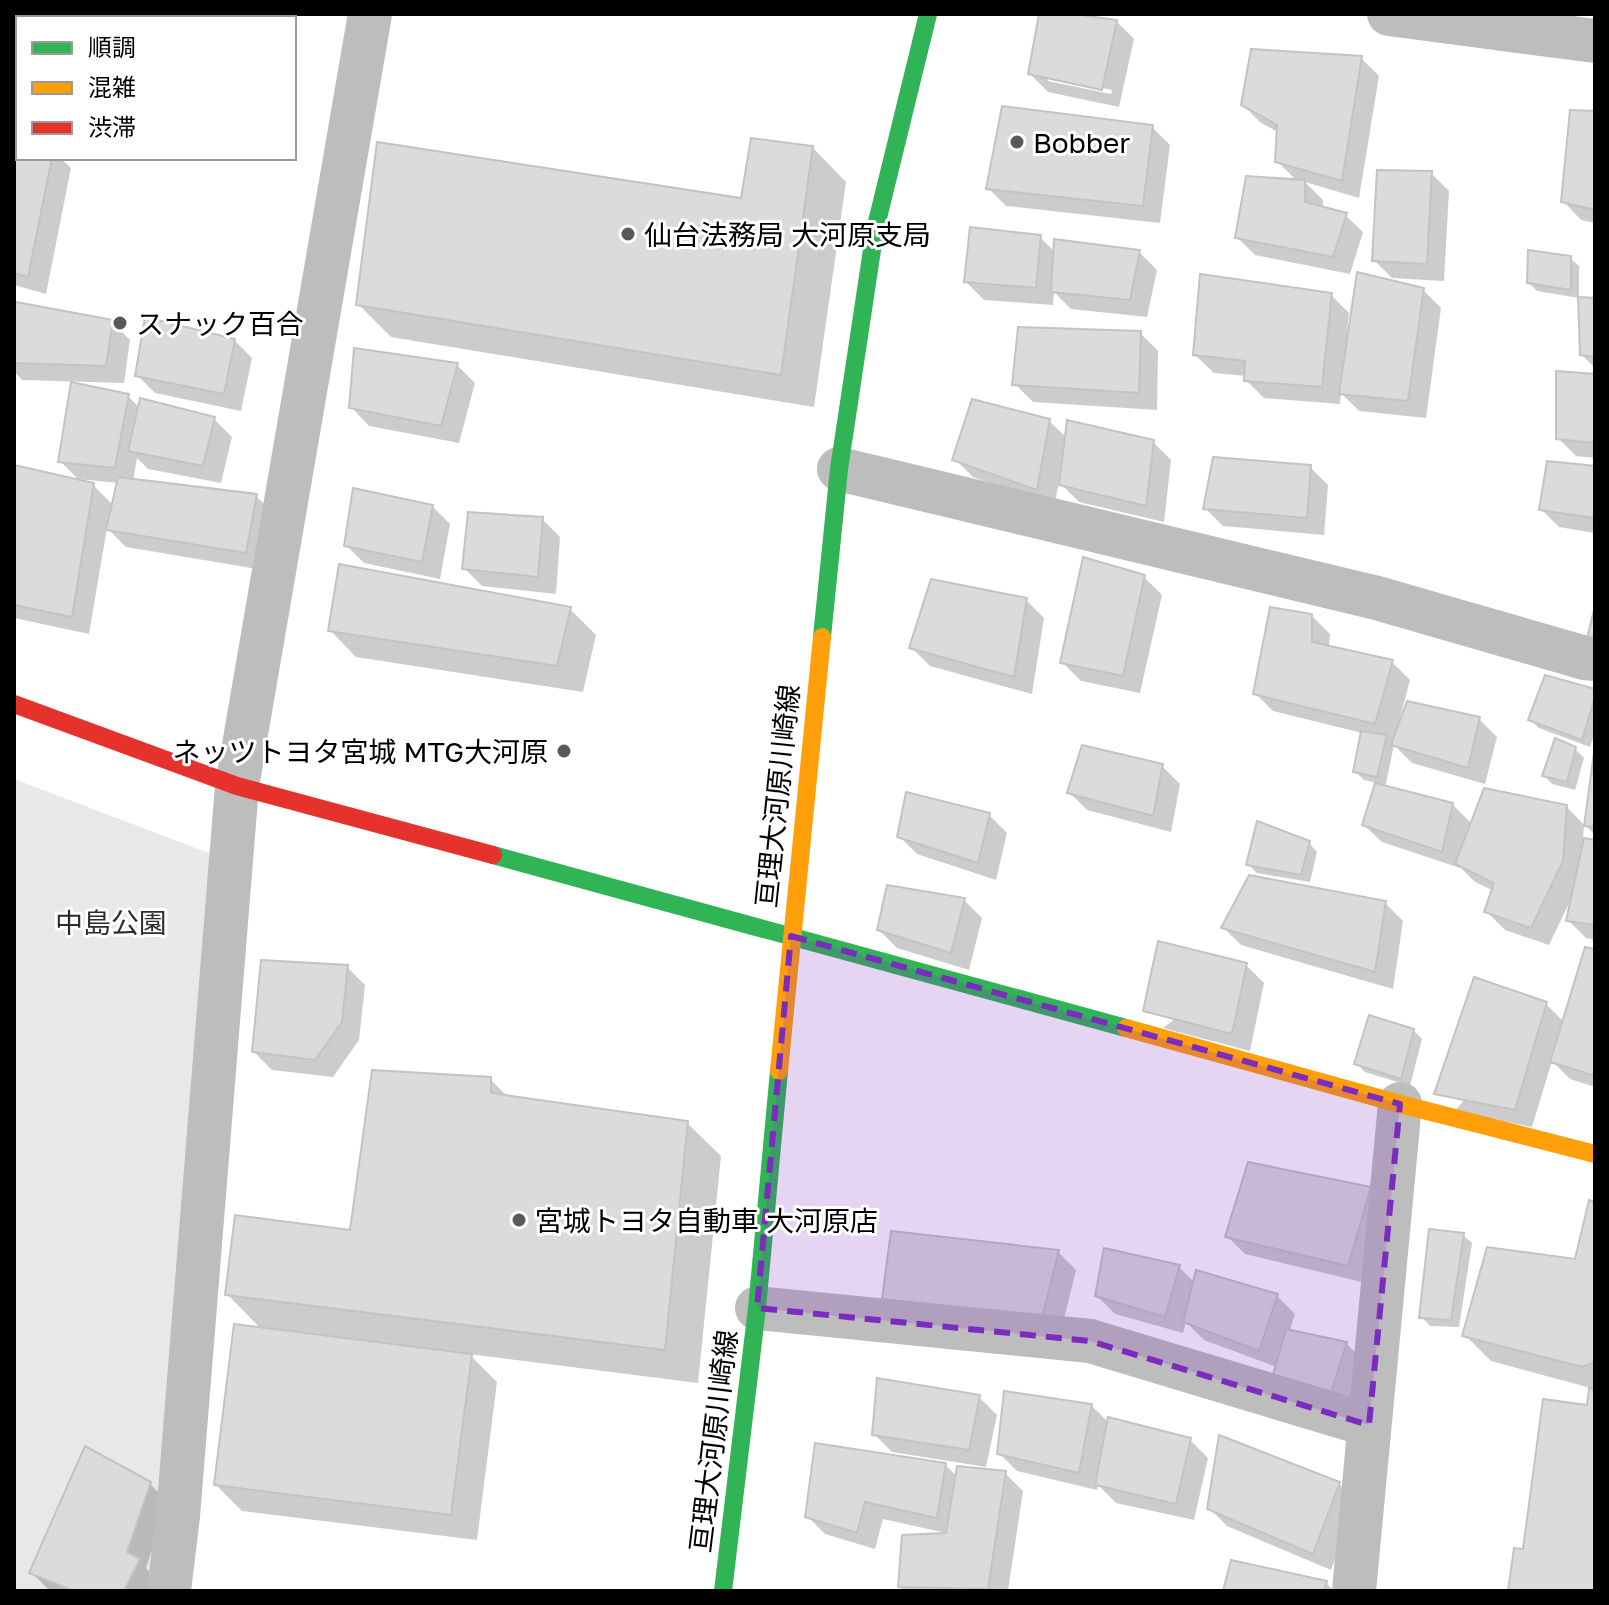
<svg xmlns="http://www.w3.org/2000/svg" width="1609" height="1605" font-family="'Golos Text','Noto Sans JP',sans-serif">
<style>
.green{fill:#e8e8e8}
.shadow{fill:#0003;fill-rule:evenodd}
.building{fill:#dbdbdb;stroke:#c3c3c3;stroke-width:2}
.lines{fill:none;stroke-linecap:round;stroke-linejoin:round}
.street{stroke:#bdbdbd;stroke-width:44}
.fast{stroke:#30b455;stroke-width:18}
.slow{stroke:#ff9f0a;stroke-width:18}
.jam{stroke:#e5322d;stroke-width:18}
.marked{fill:#7b2cbf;fill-opacity:0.2;stroke:#7b2cbf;stroke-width:6;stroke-dasharray:16 10;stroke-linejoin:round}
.poi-dot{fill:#595959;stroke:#fff;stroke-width:3}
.labels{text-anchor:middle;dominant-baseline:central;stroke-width:6;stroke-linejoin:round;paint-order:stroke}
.poi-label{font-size:28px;fill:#000;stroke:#fff;text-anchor:start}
.street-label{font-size:28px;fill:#000;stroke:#fff}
.park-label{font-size:28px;fill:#2c2c2c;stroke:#fff}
</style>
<rect width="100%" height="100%" fill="#fff"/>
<polygon class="green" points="14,779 214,855 151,1591 14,1591"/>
<g class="shadow">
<polygon points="14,14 127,14 126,18 18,18 17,102 14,102"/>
<path d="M1041,14H1058L1116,21L1134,39L1119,107L1048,92L1030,74ZM1048,77L1112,90L1111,94L1048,81Z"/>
<polygon points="1361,58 1379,76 1359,198 1305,182 1323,200 1323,208 1345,215 1363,232 1350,274 1255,255 1237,237 1297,181 1277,161 1278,132 1261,123 1243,105"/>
<polygon points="1595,113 1595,223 1581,220 1563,201"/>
<polygon points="1152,127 1170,145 1160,223 1006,206 988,188"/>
<polygon points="14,140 18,141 18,158 60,158 71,168 46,294 14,285"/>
<polygon points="813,148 846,182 814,407 391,337 358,304 743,200"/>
<polygon points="1431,173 1449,191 1444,281 1392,278 1374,260"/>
<polygon points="1040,237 1055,252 1139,252 1157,270 1147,317 1071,309 1054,292 1053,305 984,300 966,282"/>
<polygon points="1570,258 1579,266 1579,298 1537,291 1529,283"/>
<polygon points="1423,290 1441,308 1426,418 1359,411 1341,393 1340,404 1264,398 1246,380 1246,376 1214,373 1195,355 1331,295 1349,313 1347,333 1350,334"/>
<polygon points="1595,300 1595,368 1581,354"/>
<polygon points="14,320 112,322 130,340 124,383 22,380 14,371"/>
<polygon points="1140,333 1158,351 1157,410 1033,402 1015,384"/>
<polygon points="234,340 252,358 241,411 155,393 137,375"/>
<polygon points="457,365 475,383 459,443 369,426 351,407"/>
<polygon points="1595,376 1595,458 1576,456 1558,438"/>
<polygon points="128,396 140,408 214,419 232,437 221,483 148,469 137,458 133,481 256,496 274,514 263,570 126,547 107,528 89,634 14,618 14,467 93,485 114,506 119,483 78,479 60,461"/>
<polygon points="1049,421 1067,438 1153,442 1171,460 1164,522 1079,502 1059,482 1054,507 973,477 955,459"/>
<polygon points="1310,467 1328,485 1324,535 1223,526 1205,508"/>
<polygon points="1595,468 1595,533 1559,527 1541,509"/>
<polygon points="432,506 450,524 440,579 364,563 346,545"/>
<polygon points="542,519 560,537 556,594 482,586 464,568"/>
<polygon points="1144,577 1162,595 1140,693 1081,681 1063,663"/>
<polygon points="1026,600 1044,618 1032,694 930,666 912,648"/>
<polygon points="570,609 596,635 583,692 356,657 330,630"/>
<polygon points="1312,616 1330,634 1329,648 1392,662 1410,680 1399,721 1479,719 1497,737 1485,784 1412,763 1394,745 1385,788 1452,804 1472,824 1566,806 1584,825 1583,840 1595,842 1595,940 1586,938 1568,920 1571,899 1549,945 1505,930 1487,912 1494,891 1475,882 1460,867 1460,868 1382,842 1364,825 1377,783 1364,780 1355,771 1362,733 1273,711 1255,693"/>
<polygon points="1595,691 1595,732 1590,747 1539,728 1530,720"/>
<polygon points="1575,749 1584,758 1575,790 1552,784 1544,775"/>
<polygon points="1595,759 1595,835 1586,826"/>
<polygon points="1162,766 1180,784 1171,832 1087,810 1069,792"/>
<polygon points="989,815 1007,833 996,880 917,854 899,836"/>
<polygon points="1309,843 1317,852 1310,882 1257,873 1248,864"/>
<polygon points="964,900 982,918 969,970 897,948 879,930"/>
<polygon points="1385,903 1403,921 1393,989 1241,945 1223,927"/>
<polygon points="1595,951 1595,1087 1570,1079 1552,1061 1532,1127 1454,1112 1546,1004 1564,1022"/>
<polygon points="1246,965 1264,983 1250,1051 1163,1028"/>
<polygon points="347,967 365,985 359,1040 333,1077 272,1070 254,1052"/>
<polygon points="1413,1030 1422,1039 1410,1086 1365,1072 1356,1063"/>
<polygon points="490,1079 508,1097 687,1123 721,1156 698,1383 469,1354 497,1382 477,1540 242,1511 216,1485 262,1330 227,1294 352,1232"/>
<polygon points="1370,1189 1388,1207 1366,1283 1245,1254 1227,1236"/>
<polygon points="1595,1204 1595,1591 1510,1591 1525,1551 1589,1407 1591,1388 1491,1361 1465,1335 1577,1261"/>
<polygon points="1463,1235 1472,1243 1459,1327 1430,1326 1422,1317"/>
<polygon points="1058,1252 1076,1270 1060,1335 902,1316"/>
<polygon points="1179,1267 1195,1283 1277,1296 1295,1314 1289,1332 1346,1343 1364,1361 1347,1415 1277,1367 1204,1340 1186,1322 1183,1333 1115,1314 1097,1296"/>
<polygon points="979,1397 997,1415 986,1467 892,1452 874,1434"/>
<polygon points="1091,1405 1109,1423 1190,1440 1208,1458 1194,1520 1116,1503 1098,1485 1097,1490 1017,1471 999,1453"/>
<polygon points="945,1464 957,1477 1005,1473 1023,1491 1008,1591 905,1591 900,1587 946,1533 883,1519 875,1549 825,1534 807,1516"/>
<polygon points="150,1484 168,1502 146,1568 157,1579 151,1591 50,1591 31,1572"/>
<polygon points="1339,1484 1357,1502 1331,1570 1227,1526 1209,1508"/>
<polygon points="1326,1583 1334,1591 1225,1591"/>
</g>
<g class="building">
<polygon points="27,14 105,14 104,18 26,18"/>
<polygon points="1039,14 1074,14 1117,20 1102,90 1028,74"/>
<polygon points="1251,49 1362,56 1342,181 1275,162 1277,125 1241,105"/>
<polygon points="1002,106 1153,125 1143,206 986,189"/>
<polygon points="1570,110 1595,111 1595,210 1561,202"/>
<polygon points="14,137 18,139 18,158 52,158 28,277 14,273"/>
<polygon points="751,138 813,146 781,375 356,305 377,142 741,198"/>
<polygon points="1377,170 1432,171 1427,264 1372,261"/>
<polygon points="1246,176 1305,180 1305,202 1347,213 1333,257 1235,238"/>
<polygon points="970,227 1041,235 1036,288 964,282"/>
<polygon points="1054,239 1140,250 1130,300 1051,292"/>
<polygon points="1528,250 1571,256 1571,290 1527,283"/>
<polygon points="1357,272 1424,288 1408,401 1339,394"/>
<polygon points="1200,274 1332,293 1322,387 1244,381 1245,361 1193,355"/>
<polygon points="1578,297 1595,298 1595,357 1580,355"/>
<polygon points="16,302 113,320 106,366 14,363 14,311"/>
<polygon points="145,317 235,339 224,394 135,376"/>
<polygon points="1018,327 1141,331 1139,393 1012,385"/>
<polygon points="354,348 458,363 441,426 349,408"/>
<polygon points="1556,371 1595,374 1595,443 1556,439"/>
<polygon points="71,382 129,394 115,468 58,462"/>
<polygon points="140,398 215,417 203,466 128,451"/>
<polygon points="972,399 1050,419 1037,490 952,460"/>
<polygon points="1067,420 1154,440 1146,506 1059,485"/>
<polygon points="1213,457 1311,465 1307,518 1203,509"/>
<polygon points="1547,461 1595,466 1595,518 1539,510"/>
<polygon points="14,465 94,483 72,617 14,605"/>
<polygon points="118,477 257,494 246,553 106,530"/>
<polygon points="353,488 433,505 422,562 344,546"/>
<polygon points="468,512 543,517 538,577 462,569"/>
<polygon points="1083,557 1145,575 1123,676 1060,663"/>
<polygon points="339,564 571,607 557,666 328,631"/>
<polygon points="931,579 1027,598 1014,677 909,648"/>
<polygon points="1595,606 1595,643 1586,642"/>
<polygon points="1270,607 1312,614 1312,642 1393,660 1375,724 1253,694"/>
<polygon points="1545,675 1595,689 1595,697 1582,740 1528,720"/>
<polygon points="1407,701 1480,717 1468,768 1391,745"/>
<polygon points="1361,731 1387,735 1377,777 1353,772"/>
<polygon points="1555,738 1576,747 1567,782 1542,776"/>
<polygon points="1082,745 1163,764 1153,816 1067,793"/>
<polygon points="1595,745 1595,827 1584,826"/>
<polygon points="1375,783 1453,803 1442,852 1362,825"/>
<polygon points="1484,788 1567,805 1563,861 1531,928 1484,912 1494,883 1455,864"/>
<polygon points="906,792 990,813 978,863 897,837"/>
<polygon points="1257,821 1310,841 1301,875 1246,865"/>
<polygon points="1584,838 1595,840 1595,925 1566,921"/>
<polygon points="1249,875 1386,901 1375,972 1221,928"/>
<polygon points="887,885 965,898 951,953 877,930"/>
<polygon points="1158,941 1247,963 1232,1034 1143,1011"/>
<polygon points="1585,947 1595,949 1595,1076 1550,1062"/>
<polygon points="261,960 348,965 342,1022 315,1060 252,1052"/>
<polygon points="1474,977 1547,1002 1515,1110 1434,1094"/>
<polygon points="1369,1015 1414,1029 1401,1079 1354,1064"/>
<polygon points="372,1070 491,1077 491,1093 688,1121 665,1350 225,1295 235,1215 350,1230"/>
<polygon points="1248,1162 1371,1187 1348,1266 1225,1237"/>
<polygon points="1589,1200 1595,1202 1595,1362 1582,1367 1462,1336 1487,1247 1575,1259"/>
<polygon points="1429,1229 1464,1233 1451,1320 1419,1318"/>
<polygon points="891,1231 1059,1250 1042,1318 882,1299"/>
<polygon points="1104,1248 1180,1265 1165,1317 1095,1296"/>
<polygon points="1196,1270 1278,1294 1259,1351 1183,1322"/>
<polygon points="234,1324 472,1354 451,1515 214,1485"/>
<polygon points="1286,1329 1347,1342 1329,1399 1271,1382"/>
<polygon points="877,1378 980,1395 969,1450 872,1435"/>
<polygon points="1589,1388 1595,1389 1595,1591 1508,1591 1514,1548 1523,1549 1543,1399 1587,1405"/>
<polygon points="1004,1391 1092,1404 1079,1473 997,1454"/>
<polygon points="1108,1417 1191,1438 1176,1504 1095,1485"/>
<polygon points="1219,1435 1340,1482 1313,1554 1207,1509"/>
<polygon points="815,1443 946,1463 937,1518 865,1502 857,1533 805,1517"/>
<polygon points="85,1446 151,1482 127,1552 140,1559 124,1591 74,1591 29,1573"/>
<polygon points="957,1466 1006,1471 988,1589 898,1587 902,1535 946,1533"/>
<polygon points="1231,1560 1327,1581 1324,1591 1223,1591"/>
</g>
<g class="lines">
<g class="street">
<polyline points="1389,14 1595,41"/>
<polyline points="839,469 1377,598 1585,658 1595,659"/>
<polyline points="757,1308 1090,1341 1369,1425"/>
<polyline points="169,1591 178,1516 237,786 370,14"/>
<polyline points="1354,1591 1400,1104"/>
</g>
<g class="fast">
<polyline points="822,637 839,469 875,230 928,14"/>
<polyline points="493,855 1126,1028"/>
<polyline points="723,1591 757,1308 779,1071"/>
</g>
<g class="slow">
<polyline points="1126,1028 1400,1104 1595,1154"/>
<polyline points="779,1071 822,637"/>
</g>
<polyline class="jam" points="14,704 237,786 493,855"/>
</g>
<path class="marked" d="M791,936L1400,1104L1369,1425L1090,1341L757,1308Z"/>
<g class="poi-dot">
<circle cx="1017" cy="142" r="8"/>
<circle cx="628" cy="234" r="8"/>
<circle cx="120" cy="323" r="8"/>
<circle cx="564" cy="751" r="8"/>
<circle cx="519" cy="1220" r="8"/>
</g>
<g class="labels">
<g class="poi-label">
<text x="1033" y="142">Bobber</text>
<text x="644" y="234">仙台法務局 大河原支局</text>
<text x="136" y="323">スナック百合</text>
<text x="548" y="751" text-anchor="end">ネッツトヨタ宮城 MTG大河原</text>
<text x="535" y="1220">宮城トヨタ自動車 大河原店</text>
</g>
<g class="street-label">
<text transform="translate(777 796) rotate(-84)">亘理大河原川崎線</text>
<text transform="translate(713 1441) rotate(-83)">亘理大河原川崎線</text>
</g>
<g class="park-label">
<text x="111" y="922">中島公園</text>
</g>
</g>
<rect width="1609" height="1605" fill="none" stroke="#000000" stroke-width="32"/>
<rect x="16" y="16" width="280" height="144" fill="#ffffff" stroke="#999999" stroke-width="2"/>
<rect x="32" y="42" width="40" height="12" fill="#30b455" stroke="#999999" stroke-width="2"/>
<text x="88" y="56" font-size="24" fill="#000000">順調</text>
<rect x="32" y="82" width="40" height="12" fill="#ff9f0a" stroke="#999999" stroke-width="2"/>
<text x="88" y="96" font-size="24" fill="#000000">混雑</text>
<rect x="32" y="122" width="40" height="12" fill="#e5322d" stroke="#999999" stroke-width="2"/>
<text x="88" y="136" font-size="24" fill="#000000">渋滞</text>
</svg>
